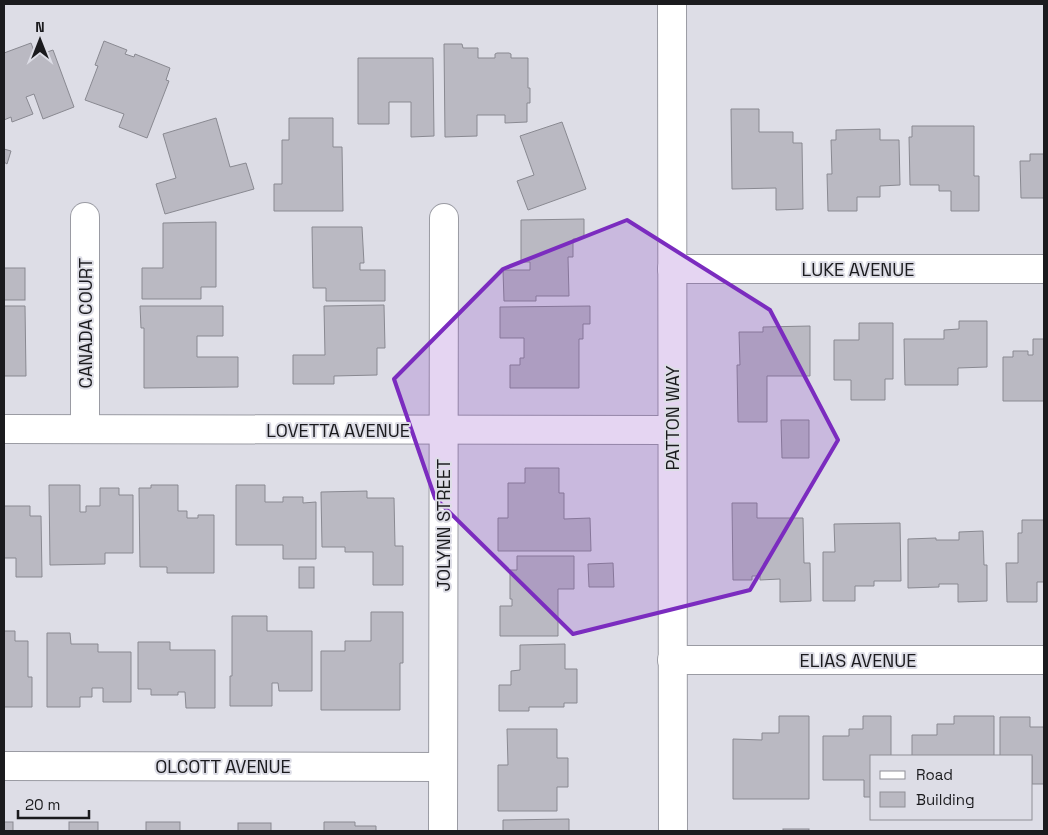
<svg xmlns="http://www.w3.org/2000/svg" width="1048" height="835" font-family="'Space Grotesk',sans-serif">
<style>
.building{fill:#bab9c2;stroke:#898991}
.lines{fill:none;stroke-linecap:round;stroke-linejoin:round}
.minor-casing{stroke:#9a9ba3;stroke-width:30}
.minor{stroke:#fff;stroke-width:28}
.marked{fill:#7b2cbf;fill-opacity:0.2;stroke:#7b2cbf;stroke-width:4;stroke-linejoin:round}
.labels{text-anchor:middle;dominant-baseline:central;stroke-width:4;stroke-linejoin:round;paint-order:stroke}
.street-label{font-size:18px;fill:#1b1b1e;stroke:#dddde6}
</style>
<rect width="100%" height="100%" fill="#dddde6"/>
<g class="building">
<polygon points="104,41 127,50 125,54 134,57 135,54 170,68 166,80 169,81 147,138 119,127 124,114 85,100 98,66 95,65"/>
<polygon points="31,43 36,56 53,50 74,107 43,119 34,94 26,97 33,114 12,122 11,117 4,120 4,53"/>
<polygon points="444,44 462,44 463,48 478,48 478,58 495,58 495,54 497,53 509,53 511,54 511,58 528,58 528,88 530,88 530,103 527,103 527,122 505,123 505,115 477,115 477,136 445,137"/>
<polygon points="358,58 433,58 434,136 411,137 411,102 389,102 389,124 358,124"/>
<polygon points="731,109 759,109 759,132 793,132 793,143 802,143 803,209 776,210 776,188 732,189"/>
<polygon points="216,118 230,167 246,163 254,189 165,214 156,184 176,178 163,134"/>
<polygon points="289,118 333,118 333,147 342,147 343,211 274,211 274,184 282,184 282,140 289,140"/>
<polygon points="562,122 586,189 528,210 517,181 534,175 520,136"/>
<polygon points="912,126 974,126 974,176 979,176 979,211 951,211 951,191 939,191 939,185 910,185 909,137 912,137"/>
<polygon points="880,129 880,140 899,140 900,185 880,186 880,197 857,197 857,211 828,211 827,174 832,174 831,140 836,140 836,130"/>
<polygon points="4,149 11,151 7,164 4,162"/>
<polygon points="1030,154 1044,154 1044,198 1021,198 1020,161 1030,161"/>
<polygon points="584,219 584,238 573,239 573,257 568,257 569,296 536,296 536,301 504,301 503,270 530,270 530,262 521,262 521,220"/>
<polygon points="216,222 216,287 201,287 201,299 142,299 142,268 163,268 163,223"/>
<polygon points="312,227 362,227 364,263 360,263 360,270 385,270 385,301 326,301 326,288 313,288"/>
<rect x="4" y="268" width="21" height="32"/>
<polygon points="384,305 385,348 377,348 377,375 334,376 334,384 293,384 293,355 325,355 324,306"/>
<polygon points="4,306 25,306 26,376 4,376"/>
<polygon points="140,306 223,306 223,336 197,336 197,357 238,357 238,387 144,388 144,328 141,328"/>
<polygon points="590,306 590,324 583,324 583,339 579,339 579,388 510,388 510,365 520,365 520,358 524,358 524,338 500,338 500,307"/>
<polygon points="959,321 987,321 987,367 958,368 958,385 905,385 904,339 944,339 944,330 959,329"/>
<polygon points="859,323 893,323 893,379 885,379 885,400 851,400 851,380 834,380 834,340 859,340"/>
<polygon points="810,326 810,376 767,376 767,422 738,422 737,365 740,365 739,332 763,332 763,327"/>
<polygon points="1033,339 1044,339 1044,401 1003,401 1003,357 1013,357 1013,351 1028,351 1028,355 1033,355"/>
<polygon points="781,420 809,420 809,458 782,458"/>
<polygon points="525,468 559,468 559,493 564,493 564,519 590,518 591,551 498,551 498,518 508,518 508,483 525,483"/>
<polygon points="49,485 80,485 80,512 86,512 86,506 100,506 100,488 119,488 119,495 133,495 133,553 105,553 105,564 50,565"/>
<polygon points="151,485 178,485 178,511 187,511 187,518 198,518 198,515 214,515 214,573 167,573 167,567 140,567 139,488 151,488"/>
<polygon points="236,485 265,485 265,502 283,502 283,497 303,497 303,503 316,502 316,559 283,559 283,545 236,545"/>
<polygon points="367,491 367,498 394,498 395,546 403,546 403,585 373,585 373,552 345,552 345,547 322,547 321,492"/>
<polygon points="732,503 757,503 757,518 803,518 804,563 810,563 811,601 780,602 780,579 760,580 760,576 752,576 752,580 733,580"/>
<polygon points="4,506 30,506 30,516 41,516 42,577 16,577 16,558 4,558"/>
<polygon points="1022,520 1044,520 1044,582 1037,582 1037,602 1007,602 1006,563 1018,563 1018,533 1022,533"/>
<polygon points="900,523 901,581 874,581 874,586 855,586 855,601 823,601 823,552 835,552 834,524"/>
<polygon points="983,531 984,565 987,565 987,601 958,602 958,584 939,584 939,587 908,588 908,539 936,538 936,540 959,540 959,532"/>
<polygon points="517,556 574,556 574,589 558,589 558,636 500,636 500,606 512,606 512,599 510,599 510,570 517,570"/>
<polygon points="613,563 614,587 589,587 588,564"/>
<rect x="299" y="567" width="15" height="21"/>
<polygon points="371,612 403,612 403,663 400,663 400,710 321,710 321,651 345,651 345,641 371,641"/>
<polygon points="232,616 267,616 267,631 312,631 312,691 279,691 278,683 272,683 272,706 230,706 230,676 232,676"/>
<polygon points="4,631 15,631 15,641 28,641 28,677 32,677 32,707 4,707"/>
<polygon points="47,633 70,633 71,644 98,644 98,652 131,652 131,702 103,702 103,688 92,688 92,697 80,697 80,707 47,707"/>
<polygon points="138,642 170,642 170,650 215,650 215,708 186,708 185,692 178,692 178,695 151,695 151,689 138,689"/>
<polygon points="565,644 565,669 577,669 577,703 564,703 564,707 529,707 529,711 499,711 499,685 511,685 511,671 520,670 520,645"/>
<polygon points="779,716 809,716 809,799 733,799 733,739 762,740 762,733 779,733"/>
<polygon points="863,716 891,716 891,756 872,756 872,797 864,797 864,780 823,780 823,736 849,736 849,729 863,729"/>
<polygon points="954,716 994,716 994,756 912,756 912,735 937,735 937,724 954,724"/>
<polygon points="1000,717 1030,717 1030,727 1044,727 1044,784 1032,784 1032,756 1000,756"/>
<polygon points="507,729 557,729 557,758 568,758 568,787 557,787 557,811 498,811 498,765 508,765"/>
<polygon points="569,819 569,831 503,831 503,820"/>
<rect x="4" y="822" width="9" height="9"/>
<rect x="69" y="822" width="29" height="9"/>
<rect x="146" y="822" width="34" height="9"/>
<polygon points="324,822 355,822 355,826 376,826 376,831 324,831"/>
<rect x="238" y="823" width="33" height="8"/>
<rect x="783" y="829" width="26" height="2"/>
</g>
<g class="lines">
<defs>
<g id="minor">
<polyline points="672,4 673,831"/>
<polyline points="672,269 1044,269"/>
<polyline points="4,429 672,430"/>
<polyline points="85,429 85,217"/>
<polyline points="672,660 1044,660"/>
<polyline points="4,766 443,767"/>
<polyline points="443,831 444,218"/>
</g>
</defs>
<use href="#minor" class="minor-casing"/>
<use href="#minor" class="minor"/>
</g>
<path class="marked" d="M627,220L770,310L838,440L750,590L573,634L435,498L394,379L503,269Z"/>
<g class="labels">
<g class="street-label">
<text x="858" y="269">LUKE AVENUE</text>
<text transform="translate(85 323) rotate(-90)">CANADA COURT</text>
<text transform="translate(672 418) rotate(-90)">PATTON WAY</text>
<text x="338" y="430">LOVETTA AVENUE</text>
<text transform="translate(443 525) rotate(-90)">JOLYNN STREET</text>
<text x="858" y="660">ELIAS AVENUE</text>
<text x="223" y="766">OLCOTT AVENUE</text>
</g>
</g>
<rect width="1048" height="835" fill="none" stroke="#1b1b1e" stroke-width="10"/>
<rect x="870" y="755" width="162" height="65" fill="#dddde6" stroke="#8f8f96"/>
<rect x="880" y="771" width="25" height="8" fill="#ffffff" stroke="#8f8f96"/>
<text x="916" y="780" font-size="15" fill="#1b1b1e">Road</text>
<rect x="880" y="792" width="25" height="15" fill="#bab9c2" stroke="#8f8f96"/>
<text x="916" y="805" font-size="15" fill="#1b1b1e">Building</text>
<g transform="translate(40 40)" stroke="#dddde6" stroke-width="4" paint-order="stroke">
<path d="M0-4L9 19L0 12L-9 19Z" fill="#1b1b1e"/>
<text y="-8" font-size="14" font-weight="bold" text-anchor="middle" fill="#1b1b1e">N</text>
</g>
<path d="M18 810v8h71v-8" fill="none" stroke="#1b1b1e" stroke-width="2.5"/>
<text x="25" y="810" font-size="15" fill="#1b1b1e" stroke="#dddde6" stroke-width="4" paint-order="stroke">20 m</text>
</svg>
